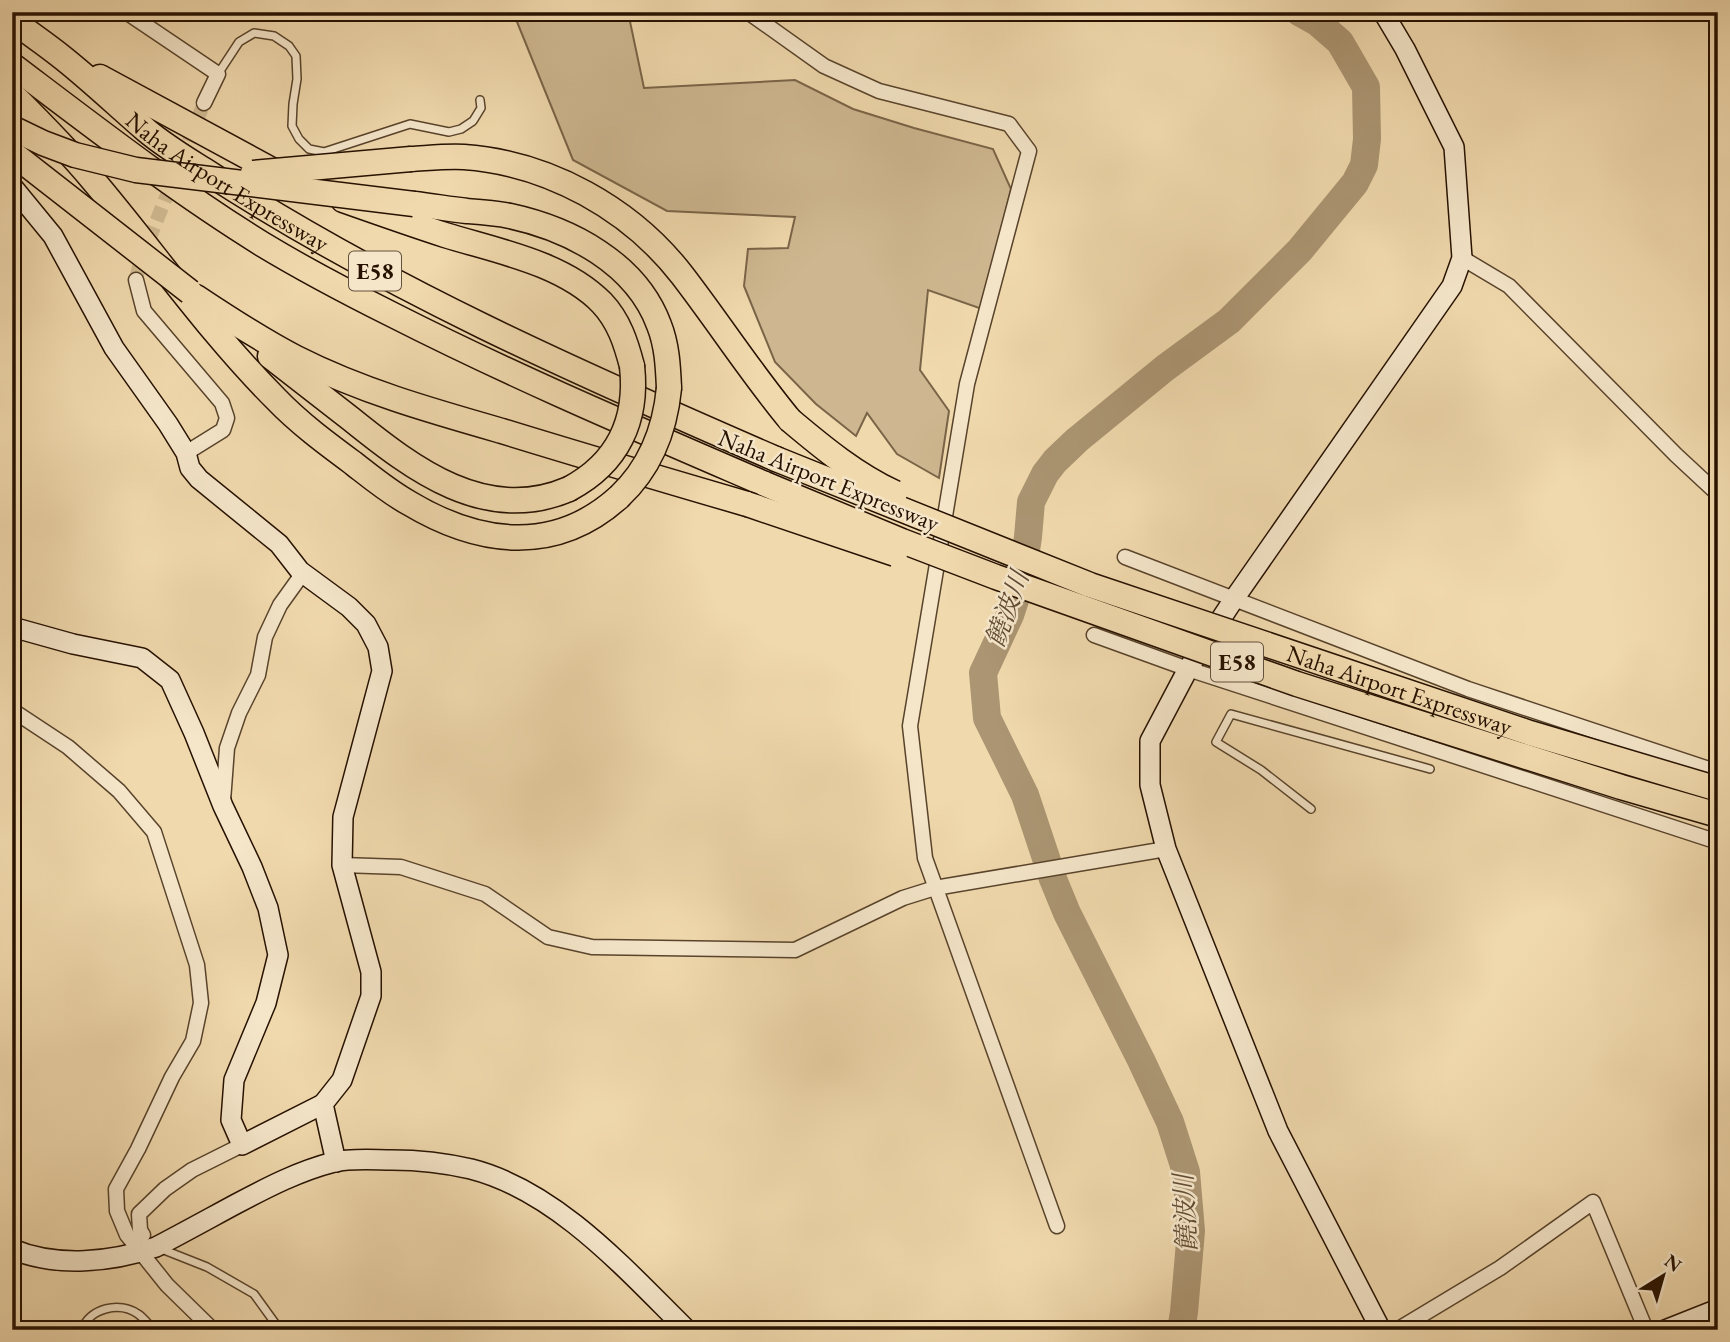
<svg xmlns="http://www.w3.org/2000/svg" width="1730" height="1342" font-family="'EB Garamond','Noto Serif JP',serif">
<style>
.green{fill:#ceb790;stroke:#7a6448;stroke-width:2}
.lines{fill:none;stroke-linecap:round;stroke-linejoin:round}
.river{stroke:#ab9572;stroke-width:28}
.street-tunnel{stroke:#d2bb93;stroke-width:14;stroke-dasharray:14 7;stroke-linecap:butt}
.lane-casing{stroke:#58432b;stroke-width:10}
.street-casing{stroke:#58432b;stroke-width:17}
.secondary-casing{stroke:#261100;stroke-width:22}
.highway-casing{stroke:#261100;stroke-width:27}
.lane{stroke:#f5e6ca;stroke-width:7}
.street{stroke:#f5e6ca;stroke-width:14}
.secondary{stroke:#f5e6ca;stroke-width:19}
.highway{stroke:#f0d9ad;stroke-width:24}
.highway-bridge-casing{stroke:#261100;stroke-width:27;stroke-linecap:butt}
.highway-bridge{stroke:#f0d9ad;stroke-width:24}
.labels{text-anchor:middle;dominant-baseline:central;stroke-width:5;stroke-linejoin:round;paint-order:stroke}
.shield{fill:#f5e6ca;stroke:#64513d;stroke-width:2}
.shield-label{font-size:23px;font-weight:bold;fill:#261100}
.street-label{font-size:24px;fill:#261100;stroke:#f5e6ca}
.water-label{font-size:26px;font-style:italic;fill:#624c33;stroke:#f5e6ca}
</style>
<rect width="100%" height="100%" fill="#f0d9ad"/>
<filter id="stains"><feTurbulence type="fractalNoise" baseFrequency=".00286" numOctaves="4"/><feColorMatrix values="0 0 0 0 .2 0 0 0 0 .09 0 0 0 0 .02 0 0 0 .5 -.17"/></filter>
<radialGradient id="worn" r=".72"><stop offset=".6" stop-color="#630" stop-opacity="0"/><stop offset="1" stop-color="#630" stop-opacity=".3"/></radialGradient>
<polygon class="green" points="513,12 628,12 644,88 795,80 853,109 914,128 993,149 1011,189 982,309 928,290 920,370 949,411 939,478 897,454 867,413 856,436 816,404 775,362 744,286 748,249 788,248 795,217 667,211 573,160"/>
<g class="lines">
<polyline class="river" points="1181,1330 1184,1312 1191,1231 1186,1172 1170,1122 1141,1060 1067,913 1053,879 1025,795 987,718 983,673 1010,615 1021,582 1028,537 1031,502 1045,474 1055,461 1077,440 1165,368 1229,321 1300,250 1355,183 1364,165 1367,139 1366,87 1340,42 1317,22 1299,12"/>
<g class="street-tunnel">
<polyline points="181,161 204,103"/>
<polyline points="136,280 140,262 173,180"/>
</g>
<defs>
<g id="lane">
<polyline points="218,74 239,42 254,33 274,36 289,46 296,56 297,79 293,104 292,126 299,139 309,149 324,152 410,124 449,132 461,129 473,121 481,108 480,100"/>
<polyline points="1311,809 1261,770 1216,742 1231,714 1430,769"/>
<polyline points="159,1248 207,1267 254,1294 280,1330"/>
<path d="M82,1330C89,1308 120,1301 138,1314C144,1318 149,1325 154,1330"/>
</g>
<g id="street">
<polyline points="126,12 218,74 204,103"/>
<polyline points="748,12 824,66 879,91 1009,124 1029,151 967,384 910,726 925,858 1057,1226"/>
<polyline points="1462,258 1509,286 1676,455 1718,494"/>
<polyline points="136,280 144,311 222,403 227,418 223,430 186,453"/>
<polyline points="1125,557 1468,689 1718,772"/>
<polyline points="1094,635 1188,669 1718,842"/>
<polyline points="12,710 68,747 119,791 154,832 197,965 201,1003 193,1041 172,1077 138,1149 116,1189 117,1211 127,1235 167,1285 213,1330"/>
<polyline points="223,801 227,748 239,713 258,675 265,637 280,605 303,573"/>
<polyline points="342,865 401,867 485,894 548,937 592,947 795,950 903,898 935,888 1166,849"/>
<polyline points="143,1235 140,1230 139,1214 165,1189 192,1170 242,1145"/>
<polyline points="1397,1330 1500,1268 1593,1202 1646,1330"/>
</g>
<g id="secondary">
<polyline points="12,186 53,236 114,348 168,424 186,453 190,468 199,479 279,544 300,571 349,607 366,624 378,647 382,671 343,817 342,865 371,972 371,996 342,1080 323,1104 336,1162"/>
<polyline points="12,627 73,644 142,658 170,680 194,733 223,806 252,867 268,908 278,955 266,1003 234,1080 231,1120 242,1145 323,1104"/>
<path d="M12,1249C57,1268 112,1262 156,1247C183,1233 210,1218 236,1204C268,1187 299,1171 334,1162C351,1158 375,1160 392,1160C419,1160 445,1163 471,1169C557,1191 626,1270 687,1330"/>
<polyline points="1381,1330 1278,1131 1166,849 1150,785 1150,741 1188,669 1234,599 1452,286 1462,258 1454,147 1405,49 1383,12"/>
<polyline points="1665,1330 1718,1309"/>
</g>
<g id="highway">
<path id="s1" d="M12,20C29,33 47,45 63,58C92,81 119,107 147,131C165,146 185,158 204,170C383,287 580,374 776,459"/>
<path d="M12,65C94,127 175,190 262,244C305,270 349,293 393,315C515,377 640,430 765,484"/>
<polyline points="100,77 283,176"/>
<path d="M12,94C40,122 67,149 92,179C154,252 208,331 276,399C299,423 326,443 353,463C371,477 389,492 409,503C479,545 555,555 619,497"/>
<path d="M411,159C429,158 447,156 464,157C549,163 631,209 682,275C719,323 751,373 790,420"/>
<path d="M343,200C377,212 411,224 445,235C497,251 563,263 602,303C619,321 626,343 632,366"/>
<path d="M414,204C432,206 449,209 467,211C481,212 496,213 510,216C570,229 636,263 659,325C667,345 668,366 669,388"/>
<path d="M196,297C229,319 261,340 296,358C361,391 432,411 502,431C583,456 665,480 747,504"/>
<path d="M270,356C297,377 324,398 351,419C413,469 486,525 569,489"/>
</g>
</defs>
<use href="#lane" class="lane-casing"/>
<use href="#street" class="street-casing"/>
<use href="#secondary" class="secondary-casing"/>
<use href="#highway" class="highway-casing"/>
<use href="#lane" class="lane"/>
<use href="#street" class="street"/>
<use href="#secondary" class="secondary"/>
<use href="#highway" class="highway"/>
<defs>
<g id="highway-bridge">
<polyline points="12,128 43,143 75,155 136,170 414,204"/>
<polyline points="12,153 190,292"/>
<polyline points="253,173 411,159"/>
<path d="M790,420C822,447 856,475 895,493"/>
<path id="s2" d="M776,459L1090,585L1530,733L1718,789"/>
<polyline points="765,484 902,541 996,577 1297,684 1621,787 1718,815"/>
<path d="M569,489C618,463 638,420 632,366"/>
<path d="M619,497C651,467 665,430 669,388"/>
<polyline points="747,504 895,554"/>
</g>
</defs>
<use href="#highway-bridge" class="highway-bridge-casing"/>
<use href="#highway-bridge" class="highway-bridge"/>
</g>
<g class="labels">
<g class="shield">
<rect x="349" y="251.5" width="52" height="39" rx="5"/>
<rect x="1211" y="642.5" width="52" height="39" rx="5"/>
</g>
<g class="shield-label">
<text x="375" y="271">E58</text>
<text x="1237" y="662">E58</text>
</g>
<g class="street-label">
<text stroke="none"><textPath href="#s1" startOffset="270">Naha Airport Expressway</textPath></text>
<text transform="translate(829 480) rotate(22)">Naha Airport Expressway</text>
<text stroke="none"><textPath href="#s2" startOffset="665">Naha Airport Expressway</textPath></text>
</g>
<g class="water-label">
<text transform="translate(1007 609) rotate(-70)">饒波川</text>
<text transform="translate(1185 1213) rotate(-93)">饒波川</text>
</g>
</g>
<rect width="1730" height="1342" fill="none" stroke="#f0d9ad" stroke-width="42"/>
<rect x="14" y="14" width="1702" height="1314" fill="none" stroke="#261100" stroke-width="3.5"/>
<rect x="21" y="21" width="1688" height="1300" fill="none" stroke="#261100" stroke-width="2"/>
<g transform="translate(1663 1276) rotate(37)" stroke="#f5e6ca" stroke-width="5" paint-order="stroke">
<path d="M0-5L12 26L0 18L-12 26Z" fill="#261100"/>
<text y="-10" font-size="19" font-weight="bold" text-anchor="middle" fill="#261100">N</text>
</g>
<rect width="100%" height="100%" filter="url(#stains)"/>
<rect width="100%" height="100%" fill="url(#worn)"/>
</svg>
